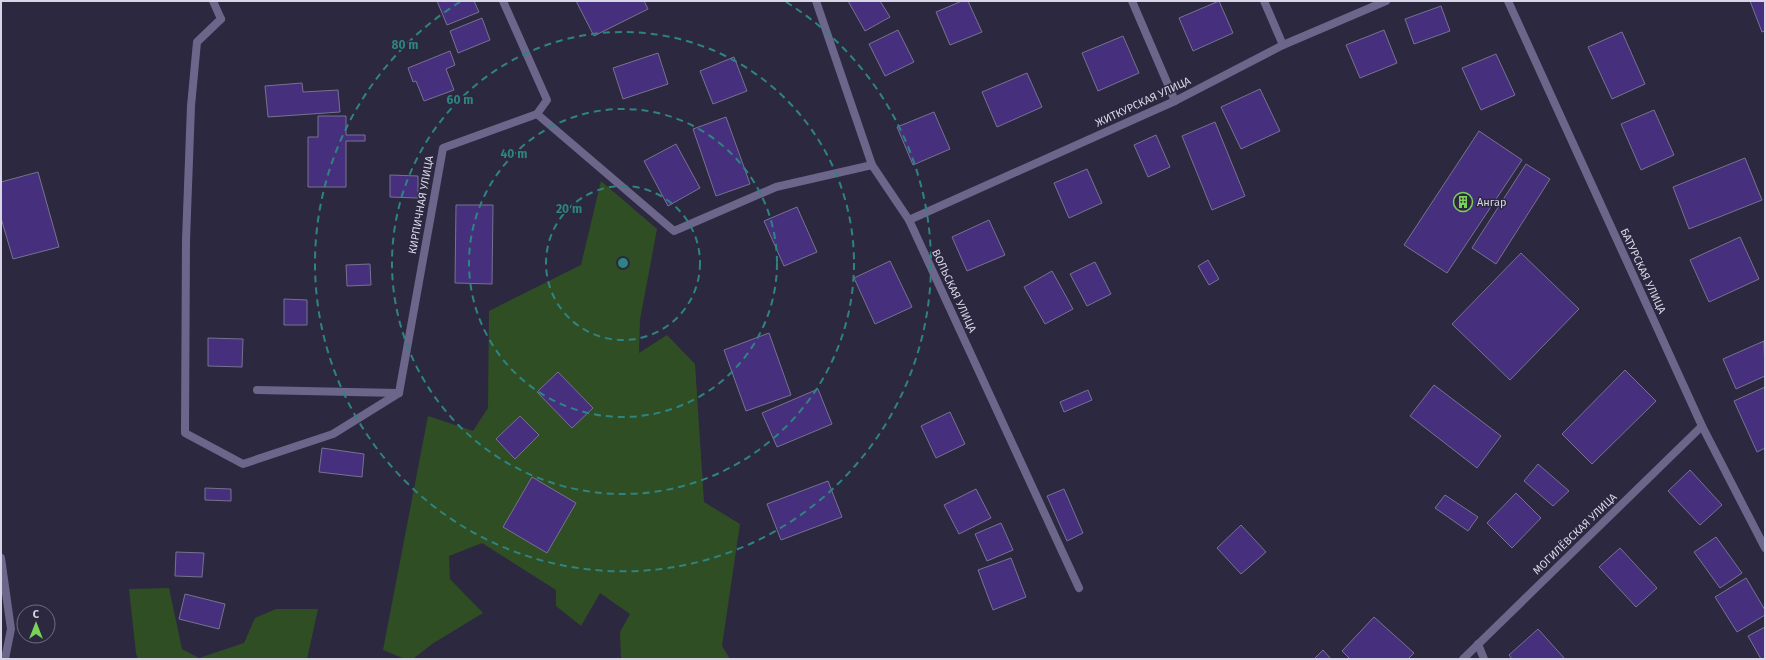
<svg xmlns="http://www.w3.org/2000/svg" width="1766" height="660" font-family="'Fira Sans',sans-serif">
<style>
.green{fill:#304e24}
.building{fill:#46307e;stroke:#77728f}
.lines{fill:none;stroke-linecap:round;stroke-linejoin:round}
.lane{stroke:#6c668a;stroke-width:8}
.street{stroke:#6c668a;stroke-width:8}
.ring{fill:none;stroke:#2d8480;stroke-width:2;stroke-dasharray:7 5}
.labels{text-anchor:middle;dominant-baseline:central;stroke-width:3;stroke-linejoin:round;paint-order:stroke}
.street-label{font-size:11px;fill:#d8d6e6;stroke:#2c2840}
.poi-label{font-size:11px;fill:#d8d6e6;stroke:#2c2840;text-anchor:start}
.centre{fill:#2d8480;stroke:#2c2840;stroke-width:2}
.ring-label{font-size:12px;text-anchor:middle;font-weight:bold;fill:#2d8480;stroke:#2c2840;stroke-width:3;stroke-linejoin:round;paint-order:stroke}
</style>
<rect width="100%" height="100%" fill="#2c2840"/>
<g class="green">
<polygon points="601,181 657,229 640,320 639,353 667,335 695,364 704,502 740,524 722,646 730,659 621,659 620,632 630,614 600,593 581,626 556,606 556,590 482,543 449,556 450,579 483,613 432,644 413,659 405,659 383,650 428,416 473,431 488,408 489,311 581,265"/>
<polygon points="169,588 182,649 199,658 244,643 255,618 276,609 318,609 307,659 138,659 136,653 129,589"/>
</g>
<g class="building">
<polygon points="437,1 474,1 479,12 447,25"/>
<polygon points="576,1 644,1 648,9 594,36"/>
<polygon points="848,1 880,1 890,17 865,31"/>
<polygon points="962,1 968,1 982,32 950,45 936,12"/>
<polygon points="1219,1 1233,33 1193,51 1179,18"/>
<polygon points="1750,1 1765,1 1765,31 1762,32"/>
<polygon points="1441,6 1450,31 1414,44 1405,19"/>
<polygon points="482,18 490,40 458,53 450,31"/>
<polygon points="898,30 914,62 885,76 869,44"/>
<polygon points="1384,30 1397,63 1360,78 1346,45"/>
<polygon points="1622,32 1645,84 1612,99 1588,47"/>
<polygon points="1123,36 1139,73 1098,91 1082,53"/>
<polygon points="450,51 455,65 446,69 454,90 424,101 416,81 413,82 408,68"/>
<polygon points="658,53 668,84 623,99 613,68"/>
<polygon points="1496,54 1515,95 1481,110 1462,68"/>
<polygon points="734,57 747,91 713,104 700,71"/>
<polygon points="1027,73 1042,107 997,127 982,92"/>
<polygon points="302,83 303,92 338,90 340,112 268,117 265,86"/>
<polygon points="1260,89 1280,131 1241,149 1221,107"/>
<polygon points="1654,110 1674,155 1641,170 1621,124"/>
<polygon points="934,112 950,149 913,165 897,127"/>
<polygon points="318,116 346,116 346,135 365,135 365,141 346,141 346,187 308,187 308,137 318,137"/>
<polygon points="726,117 750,184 716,196 693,129"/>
<polygon points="1215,122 1245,196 1212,210 1182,136"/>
<polygon points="1479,131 1522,160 1447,273 1404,245"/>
<polygon points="1156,135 1170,167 1148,177 1134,145"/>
<polygon points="676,144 700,188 668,206 644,161"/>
<polygon points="1745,158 1762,200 1689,229 1673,187"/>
<polygon points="1526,164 1550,179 1496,264 1472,248"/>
<polygon points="1087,169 1102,203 1069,218 1054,183"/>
<polygon points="38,172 59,247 13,259 1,218 1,182"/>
<polygon points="390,175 418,176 418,198 390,197"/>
<polygon points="456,205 493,205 492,284 455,283"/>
<polygon points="797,207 817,252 784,266 764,221"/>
<polygon points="989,220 1005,255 967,271 952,237"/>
<polygon points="1740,237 1759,279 1709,302 1690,260"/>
<polygon points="1521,253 1579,309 1510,380 1452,324"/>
<polygon points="1208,260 1219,279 1209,285 1198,266"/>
<polygon points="890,261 912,307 875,324 854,278"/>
<polygon points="1095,262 1111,294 1087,306 1070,274"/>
<polygon points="370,264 371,285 347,286 346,265"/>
<polygon points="1052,271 1073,309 1045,324 1024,287"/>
<polygon points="284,299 307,300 307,325 284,325"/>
<polygon points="769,333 791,395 746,411 724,350"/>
<polygon points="208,338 243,339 242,367 208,366"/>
<polygon points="1764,341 1765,376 1736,389 1723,359"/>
<polygon points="1625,370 1656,401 1592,464 1562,434"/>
<polygon points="558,372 593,408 572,428 537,392"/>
<polygon points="1434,385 1501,436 1477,468 1410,416"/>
<polygon points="1765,387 1765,448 1757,452 1734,401"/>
<polygon points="818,389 832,424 777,447 762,413"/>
<polygon points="1088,390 1092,400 1064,412 1060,402"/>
<polygon points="950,412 965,444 936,458 921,426"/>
<polygon points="520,416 539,435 515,459 496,439"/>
<polygon points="322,448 364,454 362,477 319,472"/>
<polygon points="1538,464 1569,491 1553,506 1524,481"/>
<polygon points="1690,470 1722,505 1700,525 1668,491"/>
<polygon points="532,477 576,503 547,553 503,527"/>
<polygon points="828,481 842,517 781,540 767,504"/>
<polygon points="205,488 231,489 231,501 205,500"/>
<polygon points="976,489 991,518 959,534 944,505"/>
<polygon points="1064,489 1083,533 1067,541 1047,496"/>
<polygon points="1516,493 1541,518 1512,548 1487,523"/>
<polygon points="1445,495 1478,517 1468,531 1435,508"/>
<polygon points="1001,523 1013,550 987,561 975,534"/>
<polygon points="1241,525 1266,552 1241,574 1217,548"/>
<polygon points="1716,537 1742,573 1720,588 1694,552"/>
<polygon points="1620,548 1657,588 1636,607 1599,567"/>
<polygon points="176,552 204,553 202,577 175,576"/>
<polygon points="1011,558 1026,597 993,610 978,570"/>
<polygon points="1746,578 1765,610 1765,615 1737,632 1715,597"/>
<polygon points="185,594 225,604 219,629 179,619"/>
<polygon points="1374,617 1414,653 1408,659 1350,659 1342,651"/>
<polygon points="1765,627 1765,659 1761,659 1748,636"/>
<polygon points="1538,629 1565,659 1512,659 1509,655"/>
<polygon points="1323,650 1331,659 1314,659"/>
</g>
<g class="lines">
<g class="lane">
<polyline points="221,19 197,42 191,106 186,240 185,433 243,464 333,434 399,393"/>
<polyline points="537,114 674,231 776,187 872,165"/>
<polyline points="257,390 398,393"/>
<polyline points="1,558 11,629 5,659"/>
</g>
<g class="street">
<polyline points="213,1 221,19"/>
<polyline points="816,1 872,165 909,220 1079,588"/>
<polyline points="1132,1 1175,101"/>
<polyline points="1264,1 1283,45"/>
<polyline points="1508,1 1702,426 1765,548"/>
<polyline points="909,220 1175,101 1283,45 1386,1"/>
<polyline points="399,393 443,148 537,114 547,100 503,1"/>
<polyline points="1478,644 1484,659"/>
<polyline points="1463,659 1702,426"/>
</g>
</g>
<g class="ring">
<circle cx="623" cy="263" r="77"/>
<circle cx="623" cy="263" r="154"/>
<circle cx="623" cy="263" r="231"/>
<path d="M786 2A308 308 0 1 1 460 2"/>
</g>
<defs>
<symbol id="building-ring" viewBox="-11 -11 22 22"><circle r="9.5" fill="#2c2840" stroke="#79d157" stroke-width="1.5"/><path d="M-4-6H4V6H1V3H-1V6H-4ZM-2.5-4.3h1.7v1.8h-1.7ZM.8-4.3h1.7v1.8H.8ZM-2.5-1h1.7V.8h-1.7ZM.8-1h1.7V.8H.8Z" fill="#79d157"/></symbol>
</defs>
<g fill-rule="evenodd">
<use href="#building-ring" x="1452" y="191" width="22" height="22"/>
</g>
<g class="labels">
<g class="street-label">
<text transform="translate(1143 102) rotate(-25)">ЖИТКУРСКАЯ УЛИЦА</text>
<text transform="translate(421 205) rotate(-80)">КИРПИЧНАЯ УЛИЦА</text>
<text transform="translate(1643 271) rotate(65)">БАТУРСКАЯ УЛИЦА</text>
<text transform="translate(954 291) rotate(65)">ВОЛЬСКАЯ УЛИЦА</text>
<text transform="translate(1575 534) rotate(-44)">МОГИЛЁВСКАЯ УЛИЦА</text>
</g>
<g class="poi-label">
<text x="1477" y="202">Ангар</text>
</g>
</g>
<circle cx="623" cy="263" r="6" class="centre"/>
<g class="ring-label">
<text x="405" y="49">80 m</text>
<text x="460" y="104">60 m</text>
<text x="514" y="158">40 m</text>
<text x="569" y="213">20 m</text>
</g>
<rect width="1766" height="660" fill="none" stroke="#d8d6e6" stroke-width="4"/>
<g transform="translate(36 624)"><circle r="19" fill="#2c2840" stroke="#716e82"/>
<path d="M0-3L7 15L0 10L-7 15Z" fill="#79d157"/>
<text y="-6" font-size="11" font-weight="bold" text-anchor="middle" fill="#d8d6e6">С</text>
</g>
</svg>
